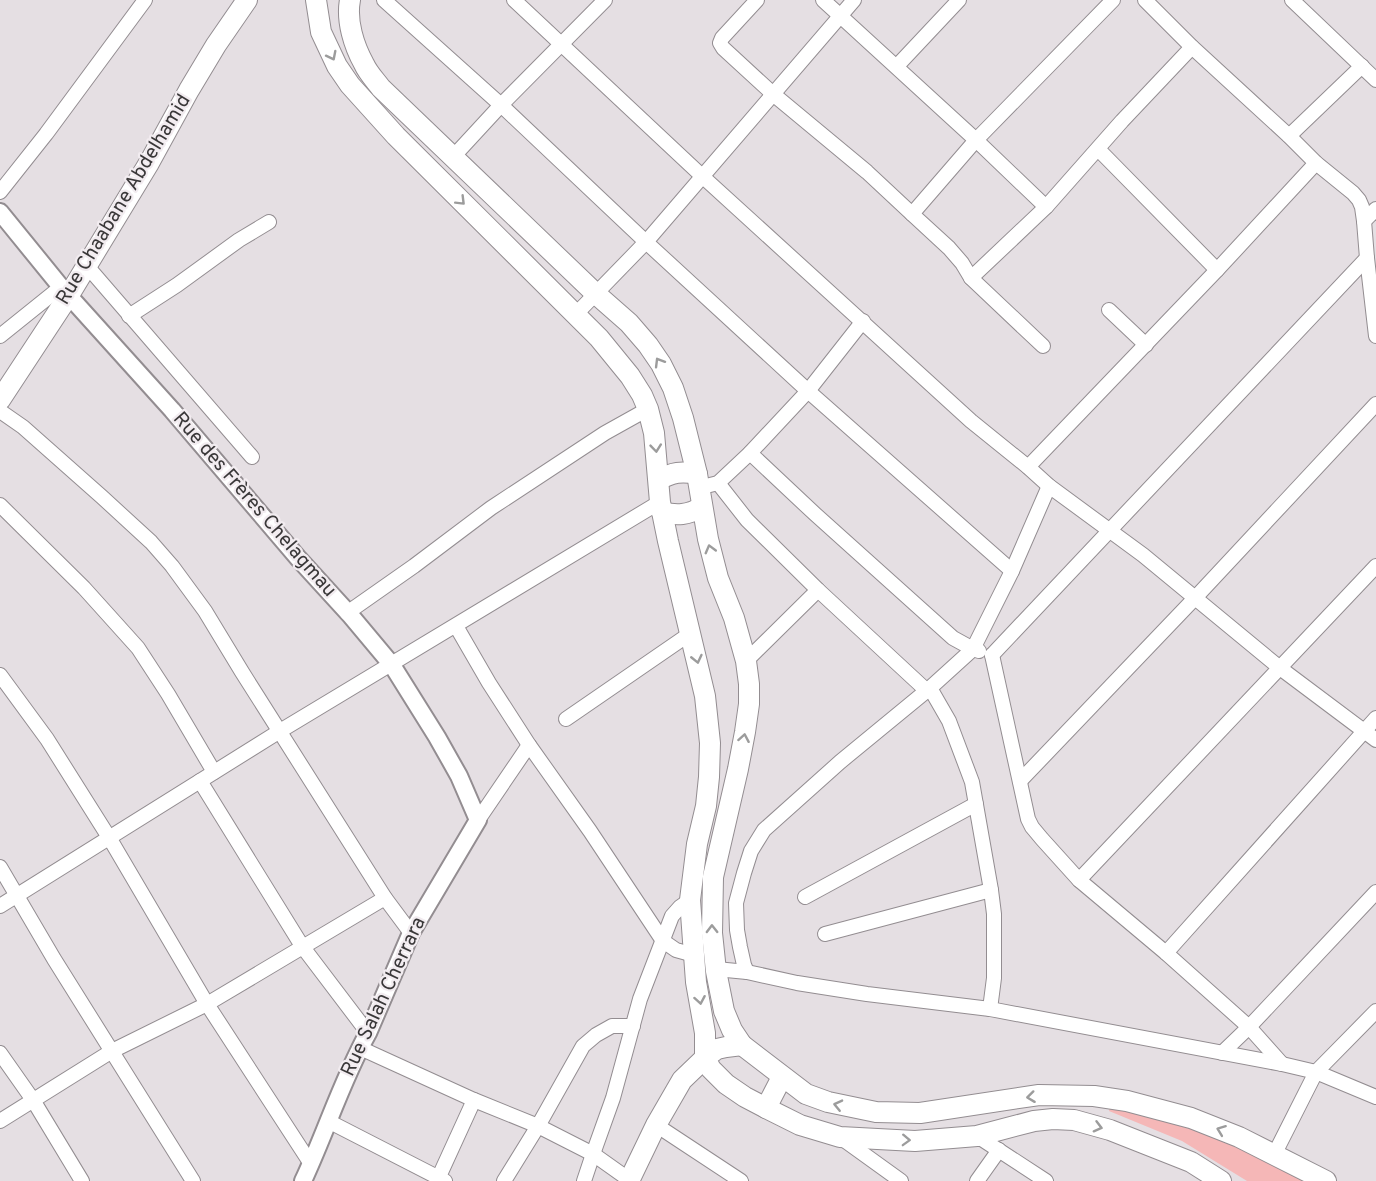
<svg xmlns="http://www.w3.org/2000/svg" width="1376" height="1181" font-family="Overpass,sans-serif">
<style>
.green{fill:#f5b7b7}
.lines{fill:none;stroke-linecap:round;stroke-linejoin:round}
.minor-casing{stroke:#938d91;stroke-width:16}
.tertiary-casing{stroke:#938d91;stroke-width:20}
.secondary-casing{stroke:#938d91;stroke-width:22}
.minor{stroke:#fff;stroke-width:14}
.tertiary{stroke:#fff;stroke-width:16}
.secondary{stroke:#fff;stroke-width:20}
.oneway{stroke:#9c9c9c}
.labels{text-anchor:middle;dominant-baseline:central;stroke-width:4.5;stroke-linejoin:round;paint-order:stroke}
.street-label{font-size:20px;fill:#3a3839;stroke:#f2ecf0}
</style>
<rect width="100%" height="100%" fill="#e5dfe3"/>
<polygon class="green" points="1112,1101 1233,1136 1315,1181 1247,1181 1182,1141 1109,1111"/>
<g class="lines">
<defs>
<g id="minor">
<polyline points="384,0 501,105 646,242 808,391 1012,571"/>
<polyline points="514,0 702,176 971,421 1028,467 1049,486 1143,555 1280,668 1376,740"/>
<polyline points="757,0 722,38 720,43 723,48 773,94 867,172 912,214 949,248 962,263 971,278 1043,346"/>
<polyline points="823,0 976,140 1046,207"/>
<polyline points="1145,0 1192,47 1289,136 1316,163 1353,193 1359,200 1362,207 1364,221 1367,258 1376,336"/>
<polyline points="1292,0 1376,80"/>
<polyline points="897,66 959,0"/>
<polyline points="1289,136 1362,66"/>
<polyline points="1098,149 1217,270"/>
<polyline points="453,157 501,105 605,0"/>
<polyline points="0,192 46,134 145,0"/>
<polyline points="912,214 976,140 1113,0"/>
<polyline points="1364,221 1376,209"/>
<polyline points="87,266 252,457"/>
<polyline points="971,278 1046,207 1122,121 1192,47"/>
<polyline points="1109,310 1146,345"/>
<polyline points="576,314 646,242 854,0"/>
<polyline points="129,316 177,285 239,240 269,222"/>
<polyline points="0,336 61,287"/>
<polyline points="0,411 23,427 102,497 151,542 172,566 205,611 242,672 385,898 411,933"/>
<polyline points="750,453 815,514 953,638 973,649 979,651"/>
<polyline points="1028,467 1217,270 1316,163"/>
<polyline points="718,483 747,520 818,590 926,690"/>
<polyline points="710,485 718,483 750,453 808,391 863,321"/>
<polyline points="1049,486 1012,571 973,649 930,688 840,762 764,830 751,851 744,873 736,903 737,930 740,947 744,965 747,972 797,983 867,994 990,1009 1282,1064 1316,1072 1376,1097"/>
<polyline points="0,505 84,588 138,648 168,694 214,772"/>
<polyline points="347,613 414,566 491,508 605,433 648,409"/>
<polyline points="456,626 489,683 529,745 590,831 663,941 676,950 694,955"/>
<polyline points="992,655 1367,258"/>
<polyline points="992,655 1028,819 1032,827 1042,839 1079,880 1166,953 1249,1027 1282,1064"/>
<polyline points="746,661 818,590"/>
<polyline points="0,675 47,739 110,839 207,1004 311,1164"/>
<polyline points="930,688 949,721 972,782 991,890 994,914 994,978 990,1009"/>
<polyline points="566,719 691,633"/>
<polyline points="200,781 302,946 368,1033"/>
<polyline points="1020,781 1195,598 1376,404"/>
<polyline points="478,820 529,745"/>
<polyline points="0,867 54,959 193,1181"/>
<polyline points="1079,880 1376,566"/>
<polyline points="805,897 976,804"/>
<polyline points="0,906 280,731 660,502"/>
<polyline points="825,934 991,890"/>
<polyline points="1166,953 1376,718"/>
<polyline points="716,969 747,972"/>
<polyline points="360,1048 474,1100 538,1126 593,1154 631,1181"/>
<polyline points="0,1053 33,1100 82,1181"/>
<polyline points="1222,1053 1249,1027 1376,892"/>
<polyline points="0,1121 112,1051 207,1004 385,898"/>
<polyline points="328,1121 445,1181"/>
<polyline points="656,1125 741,1181"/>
<polyline points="977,1136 1046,1181"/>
<polyline points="840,1137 901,1181"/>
<polyline points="1274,1155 1316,1072 1376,1011"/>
<polyline points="437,1181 474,1100"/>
<polyline points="504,1181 538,1126 583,1046 596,1035 612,1026 633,1026"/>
<polyline points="584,1181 593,1154 613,1098 640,999 672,916 680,907 690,900"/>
<polyline points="977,1181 999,1150"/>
</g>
<path id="tertiary" d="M0,212L61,287L172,410L298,558L351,616L392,665L437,737L459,776L478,820L411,933L368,1033C342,1080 326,1132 303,1181"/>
<g id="secondary">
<polyline points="316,0 321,32 337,66 350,85 396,136 599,338 630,376 642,395 648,409 654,433 660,502 668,541 705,696 710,743 709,777 706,806 697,844 690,900 696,982 705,1033 705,1058 711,1069 726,1084 745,1097 766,1108 800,1125 840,1137 915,1141 977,1136 1034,1121 1053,1119 1074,1120 1110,1130 1191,1162 1221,1181"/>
<path d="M350,0C346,21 354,46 364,64C368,73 375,80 381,88L596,294L629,323L648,345L661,364L673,388L683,418L697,474L708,539L718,578L734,618L746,661L749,684V704L745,732L738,769L713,877L712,933L716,971L724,1011L732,1030L742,1045L806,1094L828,1102L876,1112L920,1113L1039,1095L1094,1096L1127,1101L1191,1118L1239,1137L1326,1181"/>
<polyline points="0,400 69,295 149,163 189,90 216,45 247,0"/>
<path d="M659,480C672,472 682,471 697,474"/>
<path d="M662,512C677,516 688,515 702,507"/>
<polyline points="766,1108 782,1077"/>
<polyline points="629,1181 656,1125 682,1080 707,1056 717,1049 726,1047 742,1045"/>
</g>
</defs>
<use href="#minor" class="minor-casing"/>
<use href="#tertiary" class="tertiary-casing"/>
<use href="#secondary" class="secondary-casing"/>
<use href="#minor" class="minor"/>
<use href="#tertiary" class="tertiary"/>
<use href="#secondary" class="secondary"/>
</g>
<defs><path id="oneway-chevron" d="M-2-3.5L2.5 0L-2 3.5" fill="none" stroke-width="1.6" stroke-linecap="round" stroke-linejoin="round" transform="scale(1.5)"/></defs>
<g class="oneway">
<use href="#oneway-chevron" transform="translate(332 56) rotate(63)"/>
<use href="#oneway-chevron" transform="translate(461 201) rotate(45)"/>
<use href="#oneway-chevron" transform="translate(659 362) rotate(-121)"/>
<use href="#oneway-chevron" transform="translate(656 448) rotate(84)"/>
<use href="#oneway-chevron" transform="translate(710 549) rotate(-105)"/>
<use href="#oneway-chevron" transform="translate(697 659) rotate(77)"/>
<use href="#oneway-chevron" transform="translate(744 738) rotate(-80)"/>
<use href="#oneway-chevron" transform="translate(712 929) rotate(-91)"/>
<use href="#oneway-chevron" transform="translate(700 1000) rotate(80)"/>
<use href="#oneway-chevron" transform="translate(1031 1097) rotate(173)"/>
<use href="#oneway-chevron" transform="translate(838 1105) rotate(-167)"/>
<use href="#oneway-chevron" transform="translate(1098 1127) rotate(15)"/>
<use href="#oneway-chevron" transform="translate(1221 1130) rotate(-159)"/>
<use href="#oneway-chevron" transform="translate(906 1140) rotate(2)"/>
</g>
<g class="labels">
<g class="street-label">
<text transform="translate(124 200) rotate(-59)">Rue Chaabane Abdelhamid</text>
<text transform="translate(254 505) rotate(49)">Rue des Frères Chelagmau</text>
<text transform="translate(384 997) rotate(-65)">Rue Salah Cherrara</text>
</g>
</g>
</svg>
